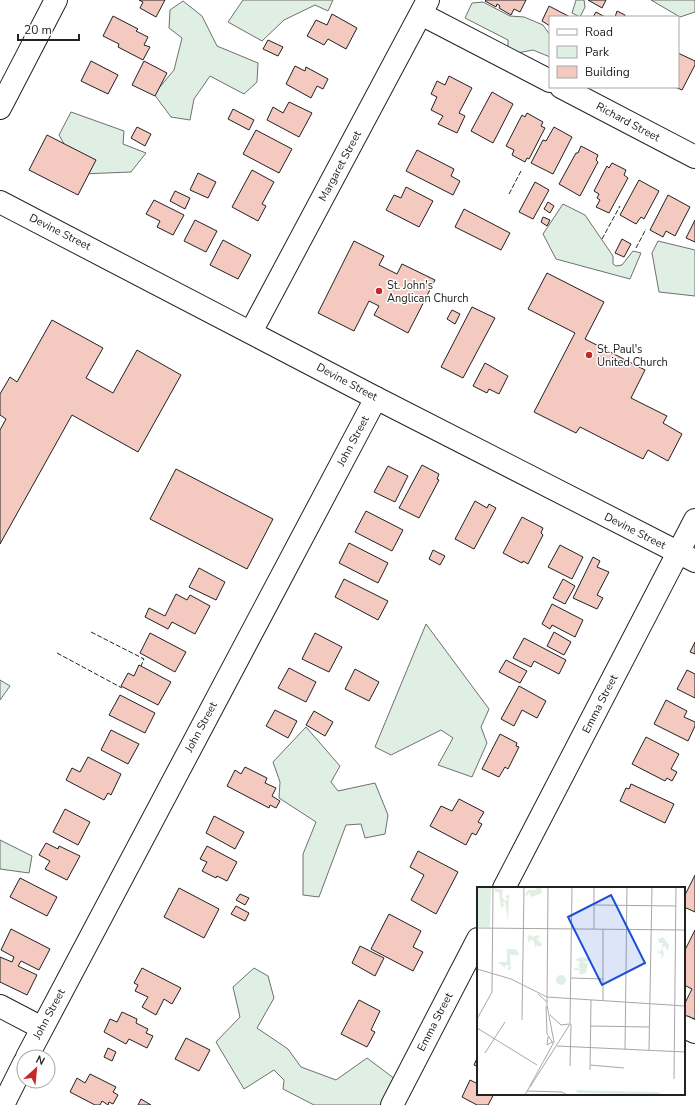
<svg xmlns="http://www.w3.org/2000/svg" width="695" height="1105" font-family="'Nunito Sans',sans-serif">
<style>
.green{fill:#e0efe3;stroke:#6f6f6f}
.building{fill:#f3c9c0;stroke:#222}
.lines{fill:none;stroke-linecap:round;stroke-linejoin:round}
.minor-casing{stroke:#222;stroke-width:24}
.major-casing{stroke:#222;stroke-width:24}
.minor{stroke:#fff;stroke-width:22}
.major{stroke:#fff;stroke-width:22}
.fence{stroke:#222;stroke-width:1;stroke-dasharray:5 2;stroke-linecap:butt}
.poi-dot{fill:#c62828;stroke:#fff;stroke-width:1.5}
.labels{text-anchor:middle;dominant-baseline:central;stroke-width:3;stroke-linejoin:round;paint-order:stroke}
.street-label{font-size:11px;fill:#222;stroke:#fff}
.poi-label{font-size:11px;fill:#222;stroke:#fff;text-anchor:start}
.inset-road{fill:none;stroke:#a7a7a7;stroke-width:1}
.view{fill:#1d4ed8;fill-opacity:0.15;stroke:#1d4ed8;stroke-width:2}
.inset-edge{fill:none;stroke:#222;stroke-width:2}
</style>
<rect width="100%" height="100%" fill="#fff"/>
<g class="green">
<polygon points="243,0 333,0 328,11 315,5 284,20 262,41 228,22"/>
<polygon points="576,0 584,0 585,7 580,17 572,13"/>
<polygon points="651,0 695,0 695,12 680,17"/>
<polygon points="183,1 202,16 217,46 258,63 257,82 244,94 210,76 194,99 190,120 171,117 154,94 174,70 182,38 169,28 170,10"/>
<polygon points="483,2 510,16 524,17 543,25 550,35 550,57 533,50 517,53 508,48 508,40 465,18 472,3"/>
<polygon points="71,112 124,131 123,144 146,153 131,172 81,174 59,135"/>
<polygon points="563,204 585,215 613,256 613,264 616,266 622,265 633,251 641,253 630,279 556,259 543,234"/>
<polygon points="658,241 695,250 695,296 659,292 652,253"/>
<polygon points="426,624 489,709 481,727 487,743 472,777 438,765 453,738 441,730 391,755 375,747"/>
<polygon points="0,680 10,686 0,700"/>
<polygon points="306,727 340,766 331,782 338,791 375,783 388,815 385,834 365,838 361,824 346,825 319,897 303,895 303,854 316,822 279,798 280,782 273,762"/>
<polygon points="0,840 32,856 29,873 0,869"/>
<polygon points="254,968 268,976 274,998 257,1028 288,1049 301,1067 336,1080 367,1058 407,1088 399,1105 314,1105 283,1089 284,1080 274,1070 244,1089 216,1042 240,1017 233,987"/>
</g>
<g class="building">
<polygon points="139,0 165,0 156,17 140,8 143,2"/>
<polygon points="486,0 526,0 520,12 514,9 511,15 499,8 500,6 497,4 496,7 485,1"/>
<polygon points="588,0 606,0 602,8"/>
<polygon points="549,6 570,17 550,17 550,26 542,21"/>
<polygon points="617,11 625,15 625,17 615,17"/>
<polygon points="596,12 605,17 593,17"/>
<polygon points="332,14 357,28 346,49 328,39 324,45 307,36 316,20 327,25"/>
<polygon points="113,16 138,29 136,31 148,37 144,45 150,47 143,60 118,47 119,44 103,36"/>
<polygon points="268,40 283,47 278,56 263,49"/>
<polygon points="678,53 695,61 695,65 682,90 675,87 678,87"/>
<polygon points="91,61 118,75 108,94 81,81"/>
<polygon points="144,61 167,73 155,96 132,85"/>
<polygon points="295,66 305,71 306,67 328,79 323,89 317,86 311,98 286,84"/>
<polygon points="449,76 472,88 459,113 465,116 457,133 438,124 443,116 431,110 437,97 431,94 437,81 445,85"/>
<polygon points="492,92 513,104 493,143 471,131"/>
<polygon points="289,102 312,113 299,137 267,120 273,107 283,113"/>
<polygon points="233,109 254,120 249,130 228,119"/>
<polygon points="527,113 543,122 541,126 545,128 529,159 527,158 525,162 512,155 514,150 506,146 522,115 525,117"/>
<polygon points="137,127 151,134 145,146 131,138"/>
<polygon points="554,127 572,137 553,174 531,163 543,140 546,141"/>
<polygon points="256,130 292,149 279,173 243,154"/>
<polygon points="47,135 96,160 78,195 29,170"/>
<polygon points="581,146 598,155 596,160 598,162 580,196 559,184 576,153 578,153"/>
<polygon points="417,150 454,169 451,176 460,181 453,195 406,171"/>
<polygon points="612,163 626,170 624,175 628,178 609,213 596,207 600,200 597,198 599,194 594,191 607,166 609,168"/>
<polygon points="252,170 274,182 262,204 266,206 258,221 232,207"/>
<polygon points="198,173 216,182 208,198 190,190"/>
<polygon points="639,180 659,191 644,219 641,217 636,224 620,215"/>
<polygon points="535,182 549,190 533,219 519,212"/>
<polygon points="406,187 433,201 419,227 386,210 394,195 401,198"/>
<polygon points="175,191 190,198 185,209 170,201"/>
<polygon points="668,195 690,207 675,236 666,231 663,237 650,230"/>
<polygon points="154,200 184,215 173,235 157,227 160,221 146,214"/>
<polygon points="548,202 554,206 550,213 544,209"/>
<polygon points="464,209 510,233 501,250 455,227"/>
<polygon points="543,217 550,220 547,226 541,222"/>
<polygon points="195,220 217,231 206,252 184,241"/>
<polygon points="695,220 695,242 686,238"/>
<polygon points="622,239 631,244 624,257 615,253"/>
<polygon points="223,240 251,255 238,279 210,265"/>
<polygon points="354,241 384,256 379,265 397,274 402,264 435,280 408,333 374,315 379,306 369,301 354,331 318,313"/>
<polygon points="547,273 604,302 585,339 645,370 631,398 667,416 663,423 682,434 668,461 648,450 643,459 580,427 576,433 534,412 575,333 528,309"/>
<polygon points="472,307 495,318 463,378 441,367"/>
<polygon points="452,310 460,314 455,324 447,319"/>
<polygon points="52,320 103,348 86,378 113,393 137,350 181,375 138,452 72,415 0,544 0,430 6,419 0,415 0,394 10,377 17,382"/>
<polygon points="485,363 508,376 499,394 489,389 487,393 473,386"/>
<polygon points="422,465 439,474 437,479 439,480 419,518 399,508"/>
<polygon points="388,466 408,476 395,502 374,492"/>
<polygon points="176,469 273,519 247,569 150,519"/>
<polygon points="475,501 487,508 489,504 496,508 474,549 455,539"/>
<polygon points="366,511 403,530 392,551 355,532"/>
<polygon points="522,517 543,528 541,533 543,535 528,564 523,561 522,563 503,553"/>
<polygon points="349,543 388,563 378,583 339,563"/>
<polygon points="560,545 583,557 572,579 548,567"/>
<polygon points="433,550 445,556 440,565 429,559"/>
<polygon points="593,557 600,561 597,567 609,572 597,595 603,598 597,609 573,598"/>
<polygon points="199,568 225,582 216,600 189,587"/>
<polygon points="344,579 388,601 378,620 335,597"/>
<polygon points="563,579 575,586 565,604 553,598"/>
<polygon points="176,594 187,600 190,595 210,606 195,634 172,622 168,629 145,617 149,608 165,616"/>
<polygon points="552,604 583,620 575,637 552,625 550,629 542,624"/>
<polygon points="554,632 571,642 564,655 547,646"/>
<polygon points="150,633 186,652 175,672 140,653"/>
<polygon points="315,633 342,647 329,672 302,659"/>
<polygon points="524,638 566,660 559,674 534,661 531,667 513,658"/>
<polygon points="695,642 695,654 690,652"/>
<polygon points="506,660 527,671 520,683 499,672"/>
<polygon points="139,665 171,682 158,705 121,686 128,673 134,676"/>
<polygon points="289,668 316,682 306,702 278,688"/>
<polygon points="355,669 379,682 369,701 345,689"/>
<polygon points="687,670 695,674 695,698 677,689"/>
<polygon points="519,686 546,701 537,718 522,710 514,726 501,719"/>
<polygon points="120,695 155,713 145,733 109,715"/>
<polygon points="666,700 687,711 684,717 695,722 695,726 688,741 654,724"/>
<polygon points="275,710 297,721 288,738 266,726"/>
<polygon points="314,711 333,722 325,736 306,725"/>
<polygon points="111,730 139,744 128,764 101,750"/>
<polygon points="500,734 517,743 516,746 519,747 508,769 505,767 499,777 482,769"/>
<polygon points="646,737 679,754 671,769 677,772 672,781 667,778 665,781 632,764"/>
<polygon points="88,757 121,774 111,795 108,793 104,800 66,780 72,768 80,772"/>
<polygon points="245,767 267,778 265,783 276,788 272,796 280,801 276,808 270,805 269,808 227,786 235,770 241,774"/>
<polygon points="631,784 674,804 665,823 620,801 626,788 629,789"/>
<polygon points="459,799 484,812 478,822 482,824 476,835 472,833 466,845 430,826 441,806 452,811"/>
<polygon points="65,809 90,822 78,845 53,832"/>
<polygon points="214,816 244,832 235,849 206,833"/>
<polygon points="46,843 58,849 59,846 80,856 67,880 45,869 50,861 39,855"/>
<polygon points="207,846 237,862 227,881 217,876 216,878 202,871 207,862 200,859"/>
<polygon points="418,851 458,872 436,914 411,900 424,875 410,867"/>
<polygon points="695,875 695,912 684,907 684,897"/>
<polygon points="20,878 57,897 47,916 10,897"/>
<polygon points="179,888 219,909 204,938 164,917"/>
<polygon points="240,894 249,898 245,905 236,900"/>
<polygon points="236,906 249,913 245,921 231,914"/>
<polygon points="389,914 421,931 413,947 423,952 413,971 371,949"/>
<polygon points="11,929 50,949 39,970 21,961 18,966 37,975 27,995 0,982 0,957 12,962 14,957 1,950"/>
<polygon points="695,930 695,1025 684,1020 684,1005 692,989 684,985 684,952"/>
<polygon points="360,946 384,958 375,976 352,963"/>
<polygon points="142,968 181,988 172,1004 164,999 156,1015 142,1007 148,997 135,991 138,985 134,983"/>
<polygon points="359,1000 380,1011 371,1030 375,1032 367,1047 341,1034"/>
<polygon points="122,1012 137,1019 136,1023 148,1029 146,1033 153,1036 147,1048 129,1039 126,1044 104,1032 110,1019 117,1022"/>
<polygon points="186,1038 210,1050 199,1071 175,1059"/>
<polygon points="108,1048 116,1052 112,1061 104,1057"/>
<polygon points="478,1056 478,1067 474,1065"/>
<polygon points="90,1074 116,1087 113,1092 118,1095 113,1104 109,1102 108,1105 102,1101 100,1105 95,1105 70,1092 77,1078 85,1083"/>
<polygon points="470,1080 478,1084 478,1094 494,1094 488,1105 477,1105 462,1097"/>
<polygon points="141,1099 151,1105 138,1105"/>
</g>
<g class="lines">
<defs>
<g id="minor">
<polyline points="421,14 550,81"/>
<polyline points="561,87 695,157"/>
<polyline points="0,202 376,398 695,561"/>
<polyline points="251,332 428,0"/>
<polyline points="504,888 695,520"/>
<polyline points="0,1006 42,1028"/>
<polyline points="684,1027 695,1032"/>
<polyline points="27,1057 376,398"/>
<polyline points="3,1105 24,1063"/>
<polyline points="392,1105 478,939"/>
</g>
<polyline id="major" points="0,108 56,0"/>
</defs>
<use href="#minor" class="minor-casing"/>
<use href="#major" class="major-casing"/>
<use href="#minor" class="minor"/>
<use href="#major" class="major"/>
<g class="fence">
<polyline points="509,194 521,171"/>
<polyline points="602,239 620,206"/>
<polyline points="636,248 646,229"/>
<polyline points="91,632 144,659 141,666"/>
<polyline points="57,653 122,688"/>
</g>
</g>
<g class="poi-dot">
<circle cx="379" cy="291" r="4"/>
<circle cx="589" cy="355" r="4"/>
</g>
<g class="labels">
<g class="street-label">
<text transform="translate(628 122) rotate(28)">Richard Street</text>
<text transform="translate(340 166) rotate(-62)">Margaret Street</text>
<text transform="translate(60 232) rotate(27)">Devine Street</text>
<text transform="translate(347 382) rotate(28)">Devine Street</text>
<text transform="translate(353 441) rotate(-62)">John Street</text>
<text transform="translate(635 531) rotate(27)">Devine Street</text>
<text transform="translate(600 704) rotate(-63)">Emma Street</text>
<text transform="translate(201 727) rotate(-62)">John Street</text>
<text transform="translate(49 1014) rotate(-62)">John Street</text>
<text transform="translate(435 1022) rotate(-63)">Emma Street</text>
</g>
<g class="poi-label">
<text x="387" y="285">St. John's<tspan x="387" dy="13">Anglican Church</tspan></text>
<text x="597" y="349">St. Paul's<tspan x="597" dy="13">United Church</tspan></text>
</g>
</g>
<g transform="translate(477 887)">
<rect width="208" height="208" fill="#fff"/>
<path d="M0,0H14L13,40H0ZM60,0H64L65,6L54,10L53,5L50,9L48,8L51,3H59ZM17,1L26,3L25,10L28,14L31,12L28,9L32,8L31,34L28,15H25L28,18L24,21L22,5H18ZM53,47L55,50L62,48L63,51L59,52L63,54L60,55H64L65,58L62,60L60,58L58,61L57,54L53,52V57L50,51ZM186,50L192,58L191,63H189V59L185,61L187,67L184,73L185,67L179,65L184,64L186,56H182L181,52ZM30,62H38L42,66L41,68H33L34,83L30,82L33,79L28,78V81L21,75H30ZM103,70L113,72V74L105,75L111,77L109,86L103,88L102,83H97V81L105,82L101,80L103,75L98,73ZM79 93a5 5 0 1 1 10 0a5 5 0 1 1-10 0ZM99,203L182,205L184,208L100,206Z" fill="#e0efe3"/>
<path class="inset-road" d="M117,18L199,19M0,41L208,43M117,42V0M0,82L34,92L70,110M94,91L126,92M61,107L70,115M70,110L208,119M126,113V43M69,119L70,147L76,156M73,128L84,138L92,137M0,132L15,105L16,0M45,133L47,0M114,139L172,140M0,141L60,178M71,150L70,158L75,155M80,159L208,165M148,163L150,0M172,163L175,0M8,166L28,135M113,178L147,181M93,179L94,137M113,183L114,113M197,192L199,0M53,200L93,137L95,0M50,204L85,205L90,208M48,208L77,155L70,118L71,0"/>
<path class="view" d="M134,8L168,76L125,98L91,30Z"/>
<rect width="208" height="208" class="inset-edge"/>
</g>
<rect x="549" y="16" width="130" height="72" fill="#ffffff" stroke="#a7a7a7"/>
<rect x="557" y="29" width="20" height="6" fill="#ffffff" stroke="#a7a7a7"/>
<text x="585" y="36" font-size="12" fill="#222222">Road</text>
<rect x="557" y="46" width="20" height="12" fill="#e0efe3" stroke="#a7a7a7"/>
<text x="585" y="56" font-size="12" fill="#222222">Park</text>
<rect x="557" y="66" width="20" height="12" fill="#f3c9c0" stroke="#a7a7a7"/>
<text x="585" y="76" font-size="12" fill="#222222">Building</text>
<g transform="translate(36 1069) rotate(27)"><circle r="19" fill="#ffffff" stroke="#a7a7a7"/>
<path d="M0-3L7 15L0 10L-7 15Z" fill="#c62828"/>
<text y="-6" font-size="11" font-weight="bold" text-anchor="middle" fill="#222222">N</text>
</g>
<path d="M18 34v6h61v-6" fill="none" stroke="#222222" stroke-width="2"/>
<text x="24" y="34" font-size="12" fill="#222222" stroke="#ffffff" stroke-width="3" paint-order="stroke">20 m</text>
</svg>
